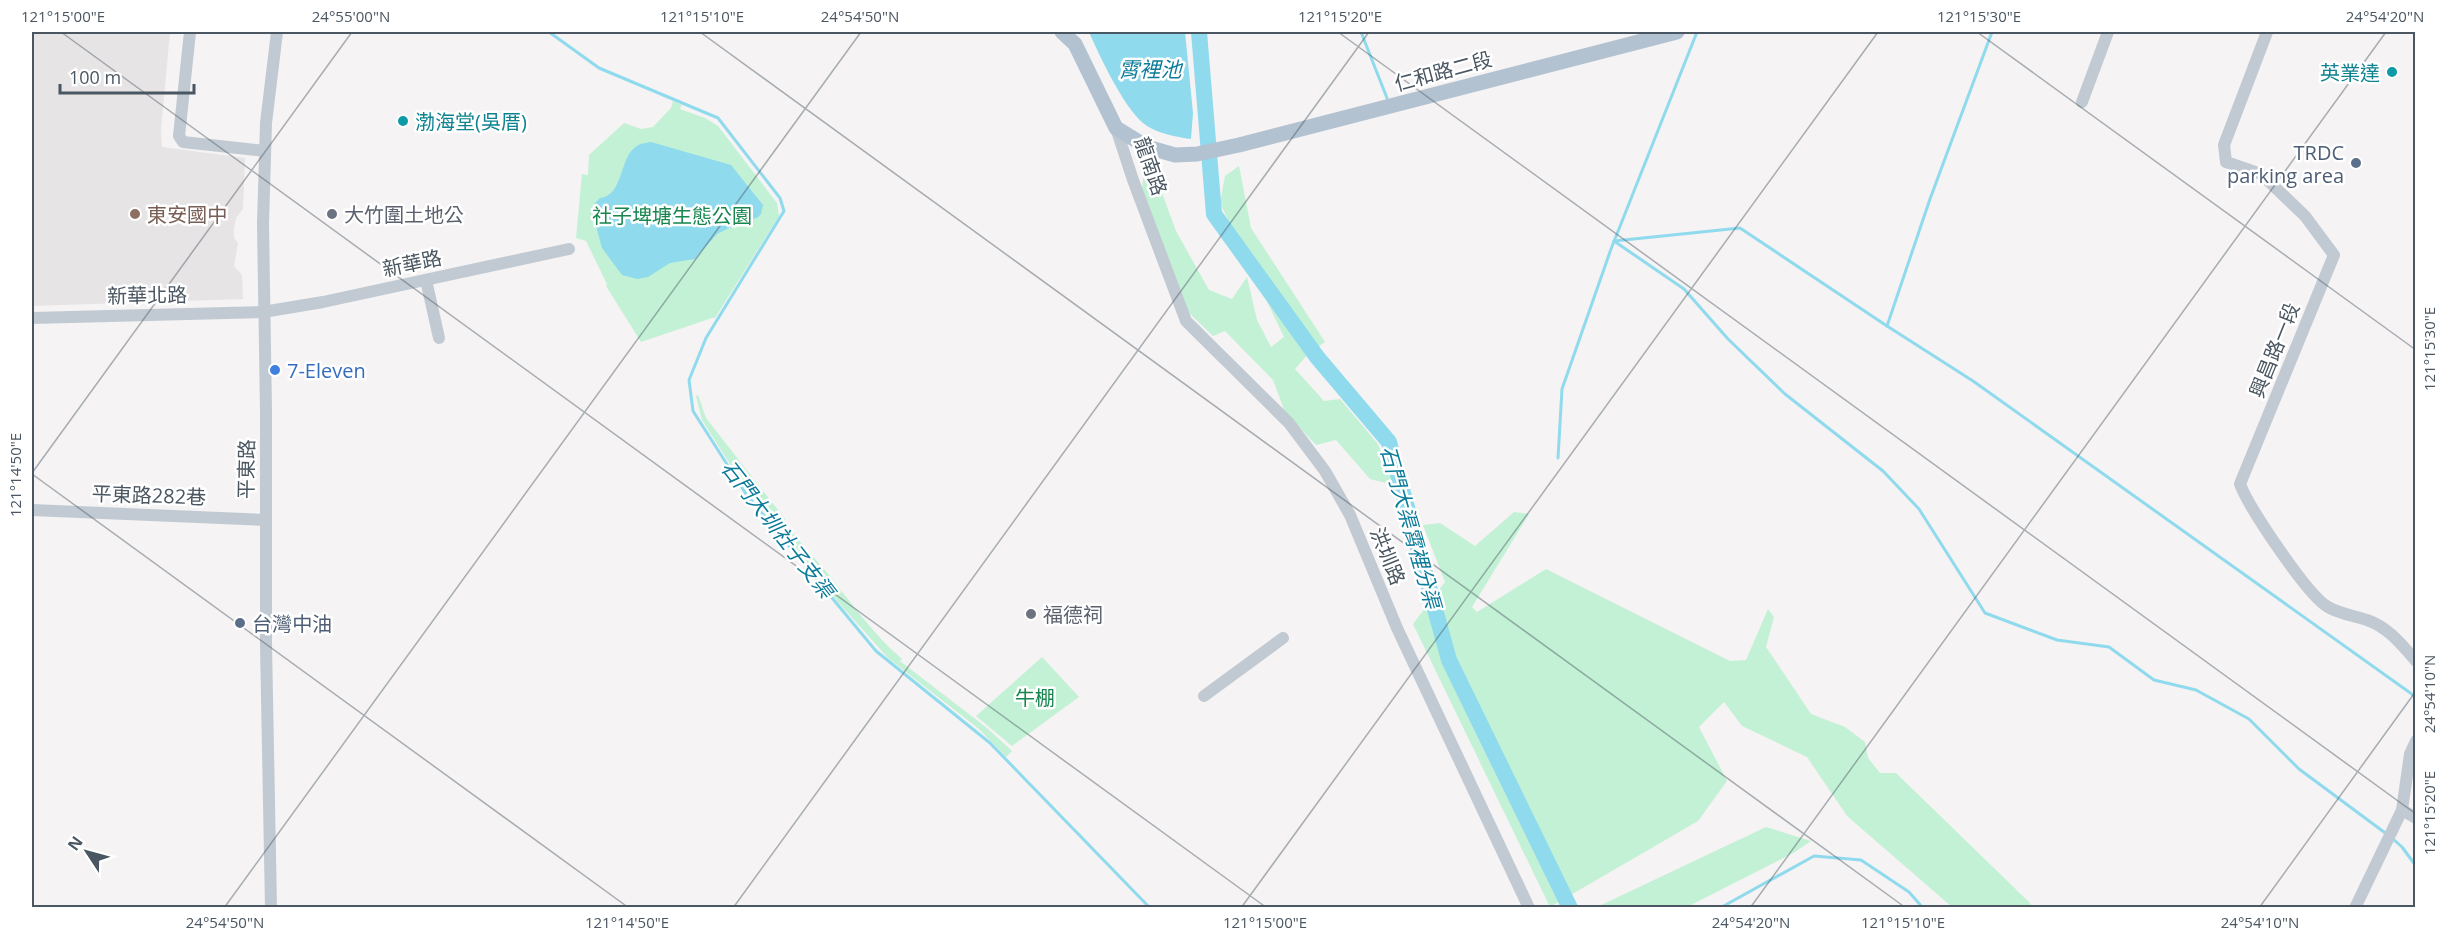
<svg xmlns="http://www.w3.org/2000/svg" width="2447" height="939" font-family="'Open Sans','Noto Sans TC',sans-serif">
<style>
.education{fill:#e6e4e5}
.green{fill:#c3f1d5}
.water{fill:#90daee}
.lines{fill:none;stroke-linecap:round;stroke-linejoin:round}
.stream{stroke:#90daee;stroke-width:3}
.river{stroke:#90daee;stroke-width:16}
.minor{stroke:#c1cad2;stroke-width:12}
.major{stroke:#b3c2d1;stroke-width:15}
.ticks{fill:none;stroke:#4a5661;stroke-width:1.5;stroke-opacity:0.45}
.culture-dot{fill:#0f9aa8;stroke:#fff;stroke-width:2}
.service-dot{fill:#5c6f8a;stroke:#fff;stroke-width:2}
.education-dot{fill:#8d6e63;stroke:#fff;stroke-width:2}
.worship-dot{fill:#6b7280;stroke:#fff;stroke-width:2}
.shop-dot{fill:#3f7fe0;stroke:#fff;stroke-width:2}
.labels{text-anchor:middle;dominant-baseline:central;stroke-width:5;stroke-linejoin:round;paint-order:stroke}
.street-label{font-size:20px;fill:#4a5661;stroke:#fff}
.culture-label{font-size:20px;fill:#0d838f;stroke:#fff;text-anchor:end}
.service-label{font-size:20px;fill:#4e5e75;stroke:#fff;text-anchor:end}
.education-label{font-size:20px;fill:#785e54;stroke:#fff;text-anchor:start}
.worship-label{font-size:20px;fill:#5b616d;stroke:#fff;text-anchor:start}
.park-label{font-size:20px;fill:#17864f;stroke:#fff}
.shop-label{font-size:20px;fill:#366cbe;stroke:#fff;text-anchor:start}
.water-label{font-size:21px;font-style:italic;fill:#0c7c9b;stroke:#fff}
.neatline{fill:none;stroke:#4a5661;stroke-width:2}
.ticks-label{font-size:15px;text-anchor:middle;fill:#4a5661}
</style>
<rect width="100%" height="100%" fill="#f5f3f3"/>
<polygon class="education" points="32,32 170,32 161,129 162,147 245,158 243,209 236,218 234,229 234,238 238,243 234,266 242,275 243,299 32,306"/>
<g class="green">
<polygon points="673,101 682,105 680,109 705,118 718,126 777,203 779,216 715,318 712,318 641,342 606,286 607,284 586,241 576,238 582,174 588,175 589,155 624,123 641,129 653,127 671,108"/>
<polygon points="1239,166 1251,228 1325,342 1308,354 1295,369 1324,401 1340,399 1378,444 1394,485 1370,479 1336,440 1316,445 1285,412 1273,380 1225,331 1213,336 1187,311 1141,198 1144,171 1162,193 1176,231 1209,290 1232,299 1247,277 1257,320 1271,347 1284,337 1220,203 1225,176"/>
<path d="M698,395L706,418L785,519L783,522C798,540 814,557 829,575C852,604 873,634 902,659L900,661L987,728L1012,751L1006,757L979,729L888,658L838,602L774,527L735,472L702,420L696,396Z"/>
<polygon points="1514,512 1529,514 1472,607 1477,612 1546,569 1730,661 1746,660 1768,609 1774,617 1766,647 1811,714 1845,727 1865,742 1868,758 1880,773 1896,773 2030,903 2031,907 1952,907 1847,816 1807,757 1742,726 1724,702 1699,727 1727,781 1698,821 1550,907 1413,624 1445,582 1423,525 1440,523 1475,546"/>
<polygon points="1042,657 1079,697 1012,746 976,716"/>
<polygon points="1766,827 1811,841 1795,852 1687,907 1597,907"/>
</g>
<g class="water">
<path d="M1089,32H1185L1193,113L1191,139C1176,137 1155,133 1143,123C1123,106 1100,57 1089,32Z"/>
<path d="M651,142L731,165L763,205L761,214L757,218L743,221L717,234L695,259L670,263L648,277L637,279L622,275L602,248L592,211L595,203L600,198C624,196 619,156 637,146C641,143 646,143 651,142Z"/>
</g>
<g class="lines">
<g class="stream">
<polyline points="549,32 599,68 718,118 780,198 784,211 706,338 689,380 693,411 746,494 876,651 990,743 1150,908"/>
<polyline points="1361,32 1387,98"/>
<polyline points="1614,241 1684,289 1728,339 1785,394 1883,471 1919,509 1985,613 2057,640 2109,647 2154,680 2196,690 2249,719 2299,769 2388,835"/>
<polyline points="1614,241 1740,228 1887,326 1973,381 2416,697"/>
<polyline points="1887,326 1930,199 1992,32"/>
<polyline points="1558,458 1562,389 1611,249 1697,32"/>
<polyline points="2393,839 2402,847 2416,866"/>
<polyline points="1720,908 1814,856 1861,860 1909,892 1923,908"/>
</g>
<polyline class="river" points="1199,32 1214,214 1317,357 1389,442 1449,660 1570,908"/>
<g class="minor">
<polyline points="190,32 179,136 183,142 265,151"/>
<path d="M2267,32L2224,145L2226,162L2261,174L2305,216L2334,255L2240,484C2249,508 2308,596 2328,607C2340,614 2355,616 2367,620C2388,627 2402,645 2416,661"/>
<polyline points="2082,102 2108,32"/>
<polyline points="1116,128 1133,180 1186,321 1289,423 1325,471 1350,515 1397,628 1529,908"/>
<polyline points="426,280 439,338"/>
<polyline points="32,318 263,312 323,302 569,249"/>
<polyline points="32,510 265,520"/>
<polyline points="1204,696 1283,638"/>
<polyline points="2402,810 2416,818"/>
<polyline points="271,908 266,644 266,411 263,224 266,123 277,32"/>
<polyline points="2355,908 2402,810 2410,754 2416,741"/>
</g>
<polyline class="major" points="1062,32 1075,44 1116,128 1147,147 1175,155 1197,154 1239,145 1677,32"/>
</g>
<path class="ticks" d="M61,32L1267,908M700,32L1906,908M1338,32L2416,814M1977,32L2416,350M32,473L352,32M32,474L629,908M224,908L861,32M733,908L1369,32M1241,908L1878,32M1750,908L2386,32M2259,908L2416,691"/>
<g class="culture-dot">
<circle cx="2392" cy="72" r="6"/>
<circle cx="403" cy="121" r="6"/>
</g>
<g class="service-dot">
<circle cx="2356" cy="163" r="6"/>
<circle cx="240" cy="623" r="6"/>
</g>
<circle class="education-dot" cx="135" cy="214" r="6"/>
<g class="worship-dot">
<circle cx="332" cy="214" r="6"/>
<circle cx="1031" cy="614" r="6"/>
</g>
<circle class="shop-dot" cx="275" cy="370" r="6"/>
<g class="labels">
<g class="street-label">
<text transform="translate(1443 71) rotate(-15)">仁和路二段</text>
<text transform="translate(1151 166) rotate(71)">龍南路</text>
<text transform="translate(412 263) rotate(-12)">新華路</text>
<text transform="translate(147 295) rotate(-1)">新華北路</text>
<text transform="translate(2274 350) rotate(-68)">興昌路一段</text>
<text transform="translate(246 469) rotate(-89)">平東路</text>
<text transform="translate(149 495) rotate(2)">平東路282巷</text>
<text transform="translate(1388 556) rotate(68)">洪圳路</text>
</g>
<g class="culture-label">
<text x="2380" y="72">英業達</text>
<text x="415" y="121" text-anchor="start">渤海堂(吳厝)</text>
</g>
<g class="service-label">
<text x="2344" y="152">TRDC<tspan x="2344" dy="23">parking area</tspan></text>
<text x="252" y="623" text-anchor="start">台灣中油</text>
</g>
<g class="education-label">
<text x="147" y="214">東安國中</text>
</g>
<g class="worship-label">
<text x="344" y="214">大竹圍土地公</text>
<text x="1043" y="614">福德祠</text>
</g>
<g class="park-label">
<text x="672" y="215">社子埤塘生態公園</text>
<text x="1035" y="697">牛棚</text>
</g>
<g class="shop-label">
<text x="287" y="370">7-Eleven</text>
</g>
<g class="water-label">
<text x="1150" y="69">霄裡池</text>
<text transform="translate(1411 527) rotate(74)">石門大渠霄裡分渠</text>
<text transform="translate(778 529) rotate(52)">石門大圳社子支渠</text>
</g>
</g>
<rect width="2447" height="939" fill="none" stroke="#ffffff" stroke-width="66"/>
<g transform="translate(87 852) rotate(306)" stroke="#ffffff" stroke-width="4.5" paint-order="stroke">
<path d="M0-4.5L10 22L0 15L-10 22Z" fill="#4a5661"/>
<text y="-9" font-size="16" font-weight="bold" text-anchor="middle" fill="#4a5661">N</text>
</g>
<path d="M60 84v9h134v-9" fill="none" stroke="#4a5661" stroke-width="3"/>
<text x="69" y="84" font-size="18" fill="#4a5661" stroke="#ffffff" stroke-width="4.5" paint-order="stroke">100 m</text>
<rect x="33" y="33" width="2381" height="873" class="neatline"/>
<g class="ticks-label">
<text x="63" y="22">121°15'00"E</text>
<text x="351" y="22">24°55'00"N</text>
<text x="702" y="22">121°15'10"E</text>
<text x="860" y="22">24°54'50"N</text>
<text x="1340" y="22">121°15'20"E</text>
<text x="1979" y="22">121°15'30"E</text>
<text x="2385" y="22">24°54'20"N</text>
<text transform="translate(2430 349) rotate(-90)" y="5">121°15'30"E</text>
<text transform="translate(16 475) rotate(-90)" y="5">121°14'50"E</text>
<text transform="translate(2430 694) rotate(-90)" y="5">24°54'10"N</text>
<text transform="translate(2430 813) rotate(-90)" y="5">121°15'20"E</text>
<text x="225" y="928">24°54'50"N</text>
<text x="627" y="928">121°14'50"E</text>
<text x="1265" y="928">121°15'00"E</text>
<text x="1751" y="928">24°54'20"N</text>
<text x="1903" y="928">121°15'10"E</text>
<text x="2260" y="928">24°54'10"N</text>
</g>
</svg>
